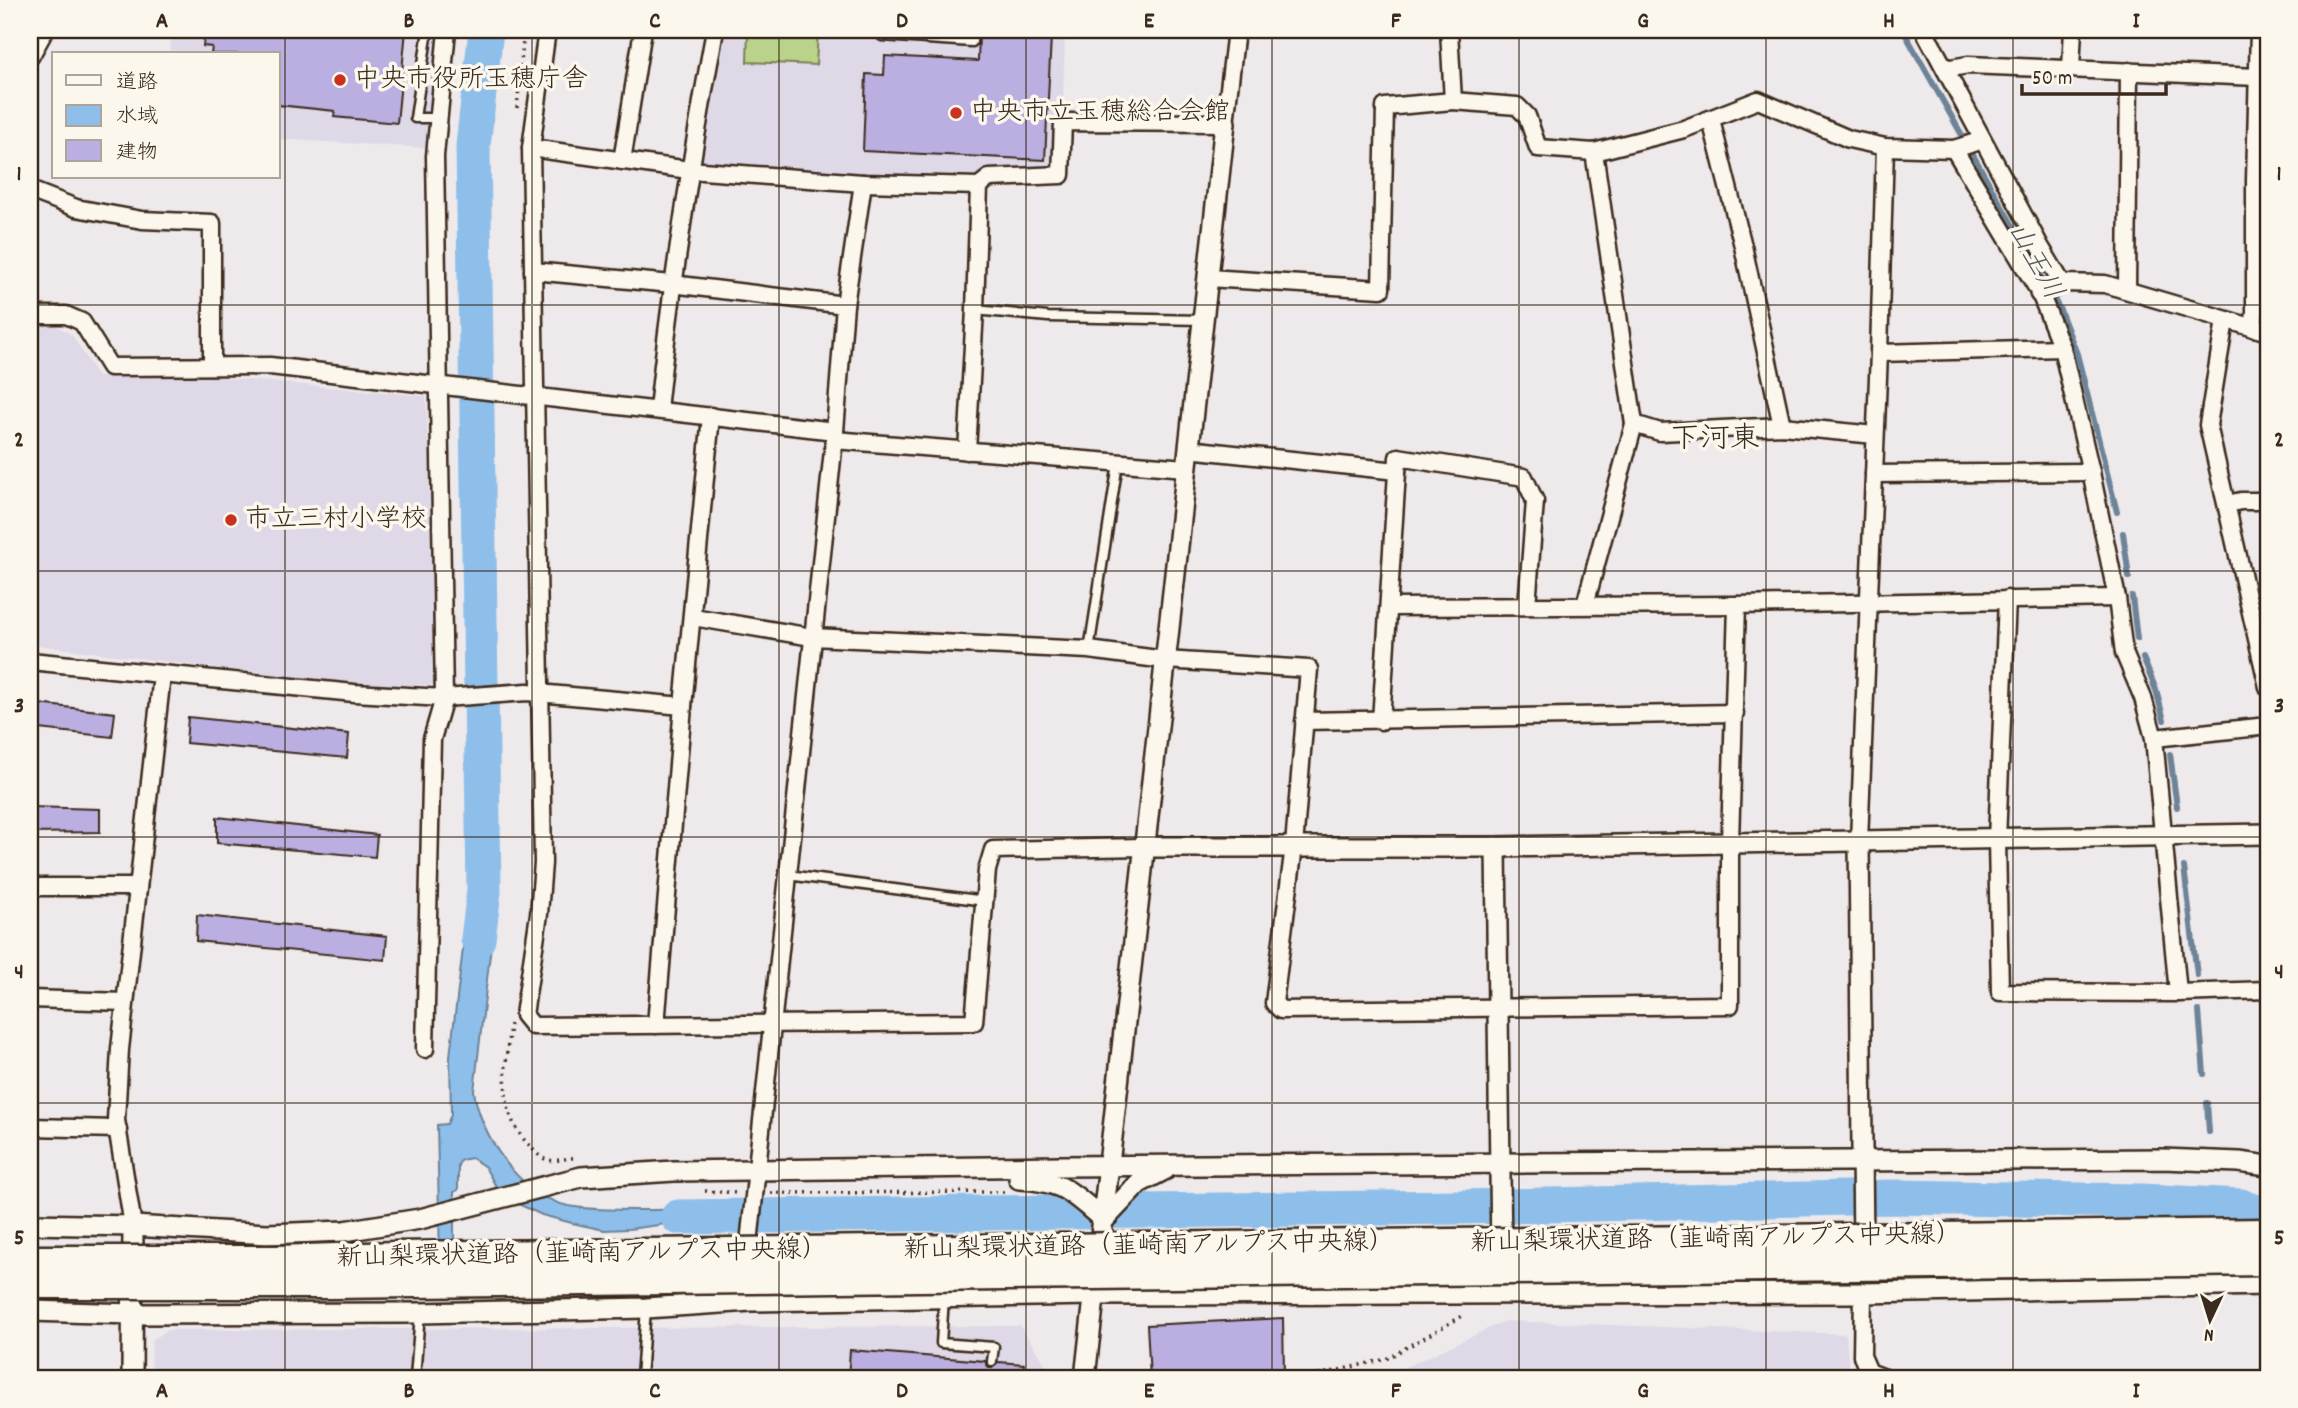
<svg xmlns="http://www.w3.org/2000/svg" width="2298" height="1408" font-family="Dekko,'Klee One',sans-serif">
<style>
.built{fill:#ded8e7}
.green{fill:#bad38a;stroke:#7a7e54;stroke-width:2}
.water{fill:#8ebfea;stroke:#6d8398;stroke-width:2}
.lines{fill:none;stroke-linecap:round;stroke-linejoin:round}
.stream{stroke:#6d8398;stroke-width:6}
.river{stroke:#8ebfea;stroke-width:35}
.building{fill:#baafe0;stroke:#3b2a1e;stroke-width:2}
.service-casing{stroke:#3b2a1e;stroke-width:13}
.minor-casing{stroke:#3b2a1e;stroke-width:21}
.tertiary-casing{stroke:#3b2a1e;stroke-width:24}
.path{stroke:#3b2a1e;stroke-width:3.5;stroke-dasharray:2 5;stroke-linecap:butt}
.service{stroke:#fbf7ec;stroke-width:8}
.minor{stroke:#fbf7ec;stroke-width:16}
.tertiary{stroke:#fbf7ec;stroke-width:19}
.motorway-bridge-casing{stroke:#3b2a1e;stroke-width:35;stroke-linecap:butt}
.motorway-bridge{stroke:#fbf7ec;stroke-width:30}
.grid{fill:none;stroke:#3b2a1e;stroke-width:2;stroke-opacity:0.55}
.poi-dot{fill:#c8321e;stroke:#fbf7ec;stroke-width:2.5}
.labels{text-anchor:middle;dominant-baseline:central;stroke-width:7;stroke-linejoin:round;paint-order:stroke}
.poi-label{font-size:26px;fill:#3b2a1e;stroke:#fbf7ec;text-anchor:start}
.street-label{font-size:26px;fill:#3b2a1e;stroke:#fbf7ec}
.water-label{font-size:28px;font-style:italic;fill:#54575b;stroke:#fbf7ec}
.quarter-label{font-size:30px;fill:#3b2a1e;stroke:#fbf7ec}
.neatline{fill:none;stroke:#3b2a1e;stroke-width:2.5}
.grid-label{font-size:23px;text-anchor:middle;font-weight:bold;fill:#3b2a1e}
</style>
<rect width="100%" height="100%" fill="#eee9ea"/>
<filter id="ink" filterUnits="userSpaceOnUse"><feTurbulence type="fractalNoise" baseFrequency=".0143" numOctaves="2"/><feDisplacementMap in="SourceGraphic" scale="14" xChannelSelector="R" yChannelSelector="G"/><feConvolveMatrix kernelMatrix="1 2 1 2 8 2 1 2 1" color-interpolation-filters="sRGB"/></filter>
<g filter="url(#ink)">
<g class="built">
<polygon points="172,30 446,30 426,148 278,139 278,54 170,54"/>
<polygon points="715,30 1065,30 1061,175 979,186 689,170"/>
<polygon points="30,323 52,323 72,335 98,377 182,374 426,396 438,685 347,685 30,644"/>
<polygon points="1505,1321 1846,1334 1849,1378 1366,1378 1399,1370"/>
<polygon points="1020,1326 1054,1378 151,1378 152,1340 168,1330"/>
</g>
<polygon class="green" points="748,30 818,30 816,65 747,62"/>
<path class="water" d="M470,891L497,894L474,1091C477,1113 486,1132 498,1151C512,1173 533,1194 558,1203C585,1213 651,1209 682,1210L696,1213L726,1212L727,1220L681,1222L629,1229L604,1230L572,1223L542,1215L518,1204L498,1190L485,1167L472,1158L461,1160L458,1165V1190L454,1192V1259H440L437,1125L447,1124L451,1115L450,1056Z"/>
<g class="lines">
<g class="stream">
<polyline points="1903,30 2060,310 2077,354 2117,512"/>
<polyline points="2123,533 2129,577"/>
<polyline points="2132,597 2137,639"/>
<polyline points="2143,658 2156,690 2164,720"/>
<polyline points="2170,754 2177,807"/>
<polyline points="2184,867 2197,975"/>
<polyline points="2199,1011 2204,1074"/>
<polyline points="2207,1103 2209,1132"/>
</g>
<g class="river">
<polyline points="478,939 484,891 473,146 486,30"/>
<polyline points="678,1217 1461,1207 1893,1197 2141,1201 2241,1206 2262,1214 2268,1221"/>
</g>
</g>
<g class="building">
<polygon points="205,30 406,30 397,123 334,117 335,111 278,105 278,54 211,54 212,47 203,46"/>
<polygon points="979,33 1051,36 1045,160 863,151 866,74 884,75 885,56 978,61"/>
<polygon points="30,703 115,713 112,737 30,728"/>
<polygon points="188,717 349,734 347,758 186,743"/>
<polygon points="30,807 100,809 100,832 30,833"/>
<polygon points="217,817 377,835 375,857 217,843"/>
<polygon points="197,915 387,936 385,960 196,941"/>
<polygon points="1283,1318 1284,1374 1221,1378 1150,1378 1147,1325"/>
<polygon points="850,1350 985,1361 987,1366 992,1368 999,1362 1024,1364 1023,1378 848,1378"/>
</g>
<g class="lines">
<defs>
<g id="service">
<polyline points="428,30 415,118 438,118"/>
<polyline points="883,30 882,36 972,42 973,30"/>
<polyline points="975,310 1048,317 1203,320"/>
<polyline points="1089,650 1118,463"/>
<polyline points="788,875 985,901"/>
<polyline points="944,1298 941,1343 994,1347 992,1361"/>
<polyline points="415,1378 420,1313"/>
<polyline points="641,1378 646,1308"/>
</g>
<g id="minor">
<polyline points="547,30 531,148 543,863 539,914 524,1015 533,1026 974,1022 987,870 993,850 1143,847"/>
<polyline points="1449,30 1453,101 1517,106 1527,116 1538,148 1594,152 1684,129 1758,100 1849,139 1885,147 1954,149 1983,140"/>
<polyline points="1924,30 2040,246 2062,283 2105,284 2268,332"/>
<polyline points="30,57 45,30"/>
<polyline points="2071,68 2073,30"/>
<polyline points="1945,69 1968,65 2258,77"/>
<polyline points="1711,120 1743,246 1782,426"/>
<polyline points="531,148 689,170 863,183 979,186 989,178 1061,175 1063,122 1225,123 1236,30"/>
<polyline points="1954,149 2040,293 2062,348 2091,472 2117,598 2124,653 2143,698 2154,738 2178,993"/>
<polyline points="622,161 643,30"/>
<polyline points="30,190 76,208 142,220 212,223 212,366"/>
<polyline points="533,271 672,284 845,305"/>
<polyline points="1208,278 1381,289 1385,107 1453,101"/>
<polyline points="2127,290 2129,71"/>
<polyline points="30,315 66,315 82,322 110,367 270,366 835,431"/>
<polyline points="2225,320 2208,425 2268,687"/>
<polyline points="2253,328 2255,313 2255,180 2259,30"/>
<polyline points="1879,353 2062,348"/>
<path d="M658,409C672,280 691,157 715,30"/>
<polyline points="1634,424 1660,432 1782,426 1875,435"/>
<polyline points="834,440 1186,468"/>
<polyline points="1188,449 1397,471"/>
<polyline points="967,451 975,310 979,186"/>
<polyline points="1874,474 2091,472"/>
<polyline points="2227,504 2241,501 2268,501"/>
<polyline points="2007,599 1997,840 2000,992 2178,993 2268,990"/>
<polyline points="1585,605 1634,424 1594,152"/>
<polyline points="1390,607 1737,605 2117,598"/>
<polyline points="693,617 812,637 1089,650 1165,660 1309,669 1294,846 1274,1003 1281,1010 1730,1005 1730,842 1737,605"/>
<polyline points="30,661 354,693 444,698 527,692 683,706"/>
<polyline points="1304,721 1735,713"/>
<polyline points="1381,721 1398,457 1524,477 1535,501 1527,606"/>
<polyline points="2154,738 2268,726"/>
<polyline points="1859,841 1879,353 1885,147"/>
<polyline points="30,887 138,887"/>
<polyline points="30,999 125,1002"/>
<polyline points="656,1025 683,706 711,416"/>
<polyline points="425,1049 432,739 444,698 435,156 447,30"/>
<polyline points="30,1127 118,1129"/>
<polyline points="133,1226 116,1120 120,1049 162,675"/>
<polyline points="750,1259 750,1234 835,431 845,305 863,183"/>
<polyline points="1863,1293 1862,1356 1869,1372 1885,1378"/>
</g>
<g id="tertiary">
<polyline points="2040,293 2062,283"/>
<polyline points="1859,841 1863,1249"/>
<polyline points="1143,847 1496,847 2268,834"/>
<polyline points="1496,847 1501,1255"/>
<path d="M1019,1179C1064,1181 1070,1192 1104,1220L1139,1183L1166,1169"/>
<polyline points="30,1224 133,1226 267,1234 344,1231 420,1219 581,1177 674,1171 1061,1166 2162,1159 2239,1162 2268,1166"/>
<polyline points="30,1311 133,1314 420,1313 646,1308 751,1301 1094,1295 1863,1293 2268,1285"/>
<polyline points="132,1378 133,1226"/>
<path d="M1085,1378C1133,960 1178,541 1225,123"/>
</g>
</defs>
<use href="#service" class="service-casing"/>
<use href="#minor" class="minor-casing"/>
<use href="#tertiary" class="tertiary-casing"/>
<g class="path">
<polyline points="517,108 524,30"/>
<path d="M510,1024C506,1066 496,1111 528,1144C534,1150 540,1159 549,1160C558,1162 568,1157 576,1158"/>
<polyline points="705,1191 739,1193"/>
<polyline points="771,1193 1005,1192"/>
<polyline points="1305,1378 1386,1359 1466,1314"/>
</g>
<use href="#service" class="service"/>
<use href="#minor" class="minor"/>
<use href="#tertiary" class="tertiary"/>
<defs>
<g id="motorway-bridge">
<polyline points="30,1261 276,1261 396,1257 2268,1234"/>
<polyline points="30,1283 331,1283 2268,1260"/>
</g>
</defs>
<use href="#motorway-bridge" class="motorway-bridge-casing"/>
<use href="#motorway-bridge" class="motorway-bridge"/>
</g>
</g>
<path class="grid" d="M285,30V1378M532,30V1378M779,30V1378M1026,30V1378M1272,30V1378M1519,30V1378M1766,30V1378M2013,30V1378M30,305H2268M30,571H2268M30,837H2268M30,1103H2268"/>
<g class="poi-dot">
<circle cx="340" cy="80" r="7"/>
<circle cx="956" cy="113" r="7"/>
<circle cx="231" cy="520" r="7"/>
</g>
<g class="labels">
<g class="poi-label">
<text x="354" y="80">中央市役所玉穂庁舎</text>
<text x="970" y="113">中央市立玉穂総合会館</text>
<text x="245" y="520">市立三村小学校</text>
</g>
<g class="street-label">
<text transform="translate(1716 1240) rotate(-1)">新山梨環状道路（韮崎南アルプス中央線）</text>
<text transform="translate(1149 1247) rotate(-1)">新山梨環状道路（韮崎南アルプス中央線）</text>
<text transform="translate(582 1255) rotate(-1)">新山梨環状道路（韮崎南アルプス中央線）</text>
</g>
<g class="water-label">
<text transform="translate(2033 262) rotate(61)">山王川</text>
</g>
<g class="quarter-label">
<text x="1715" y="441">下河東</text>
</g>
</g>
<rect width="2298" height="1408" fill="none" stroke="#fbf7ec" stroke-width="77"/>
<rect x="52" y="52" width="228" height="126" fill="#fbf7ec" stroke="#aea59a" stroke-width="2"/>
<rect x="66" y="75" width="35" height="10" fill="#fbf7ec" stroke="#aea59a" stroke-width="2"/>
<text x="116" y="88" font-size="21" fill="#3b2a1e">道路</text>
<rect x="66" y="105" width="35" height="21" fill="#8ebfea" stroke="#aea59a" stroke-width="2"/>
<text x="116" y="122" font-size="21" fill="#3b2a1e">水域</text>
<rect x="66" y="140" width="35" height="21" fill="#baafe0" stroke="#aea59a" stroke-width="2"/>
<text x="116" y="158" font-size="21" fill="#3b2a1e">建物</text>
<g transform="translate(2210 1320) rotate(184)" stroke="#fbf7ec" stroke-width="5" paint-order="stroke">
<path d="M0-5L12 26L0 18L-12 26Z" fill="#3b2a1e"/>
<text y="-10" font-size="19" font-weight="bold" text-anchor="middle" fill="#3b2a1e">N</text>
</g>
<path d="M2022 84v10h144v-10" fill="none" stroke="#3b2a1e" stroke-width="3.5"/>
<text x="2032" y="84" font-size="21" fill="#3b2a1e" stroke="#fbf7ec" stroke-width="5" paint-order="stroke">50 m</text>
<rect x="38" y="38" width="2222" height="1332" class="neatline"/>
<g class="grid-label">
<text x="162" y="27">A</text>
<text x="409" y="27">B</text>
<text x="655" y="27">C</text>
<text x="902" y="27">D</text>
<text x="1149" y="27">E</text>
<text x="1396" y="27">F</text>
<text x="1643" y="27">G</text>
<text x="1889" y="27">H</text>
<text x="2136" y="27">I</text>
<text x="19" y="180">1</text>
<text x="2279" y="180">1</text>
<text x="19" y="446">2</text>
<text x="2279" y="446">2</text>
<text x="19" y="712">3</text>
<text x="2279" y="712">3</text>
<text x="19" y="978">4</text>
<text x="2279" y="978">4</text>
<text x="19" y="1244">5</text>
<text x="2279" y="1244">5</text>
<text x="162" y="1397">A</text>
<text x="409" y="1397">B</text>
<text x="655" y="1397">C</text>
<text x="902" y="1397">D</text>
<text x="1149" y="1397">E</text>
<text x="1396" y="1397">F</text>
<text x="1643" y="1397">G</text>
<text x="1889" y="1397">H</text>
<text x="2136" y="1397">I</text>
</g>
</svg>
